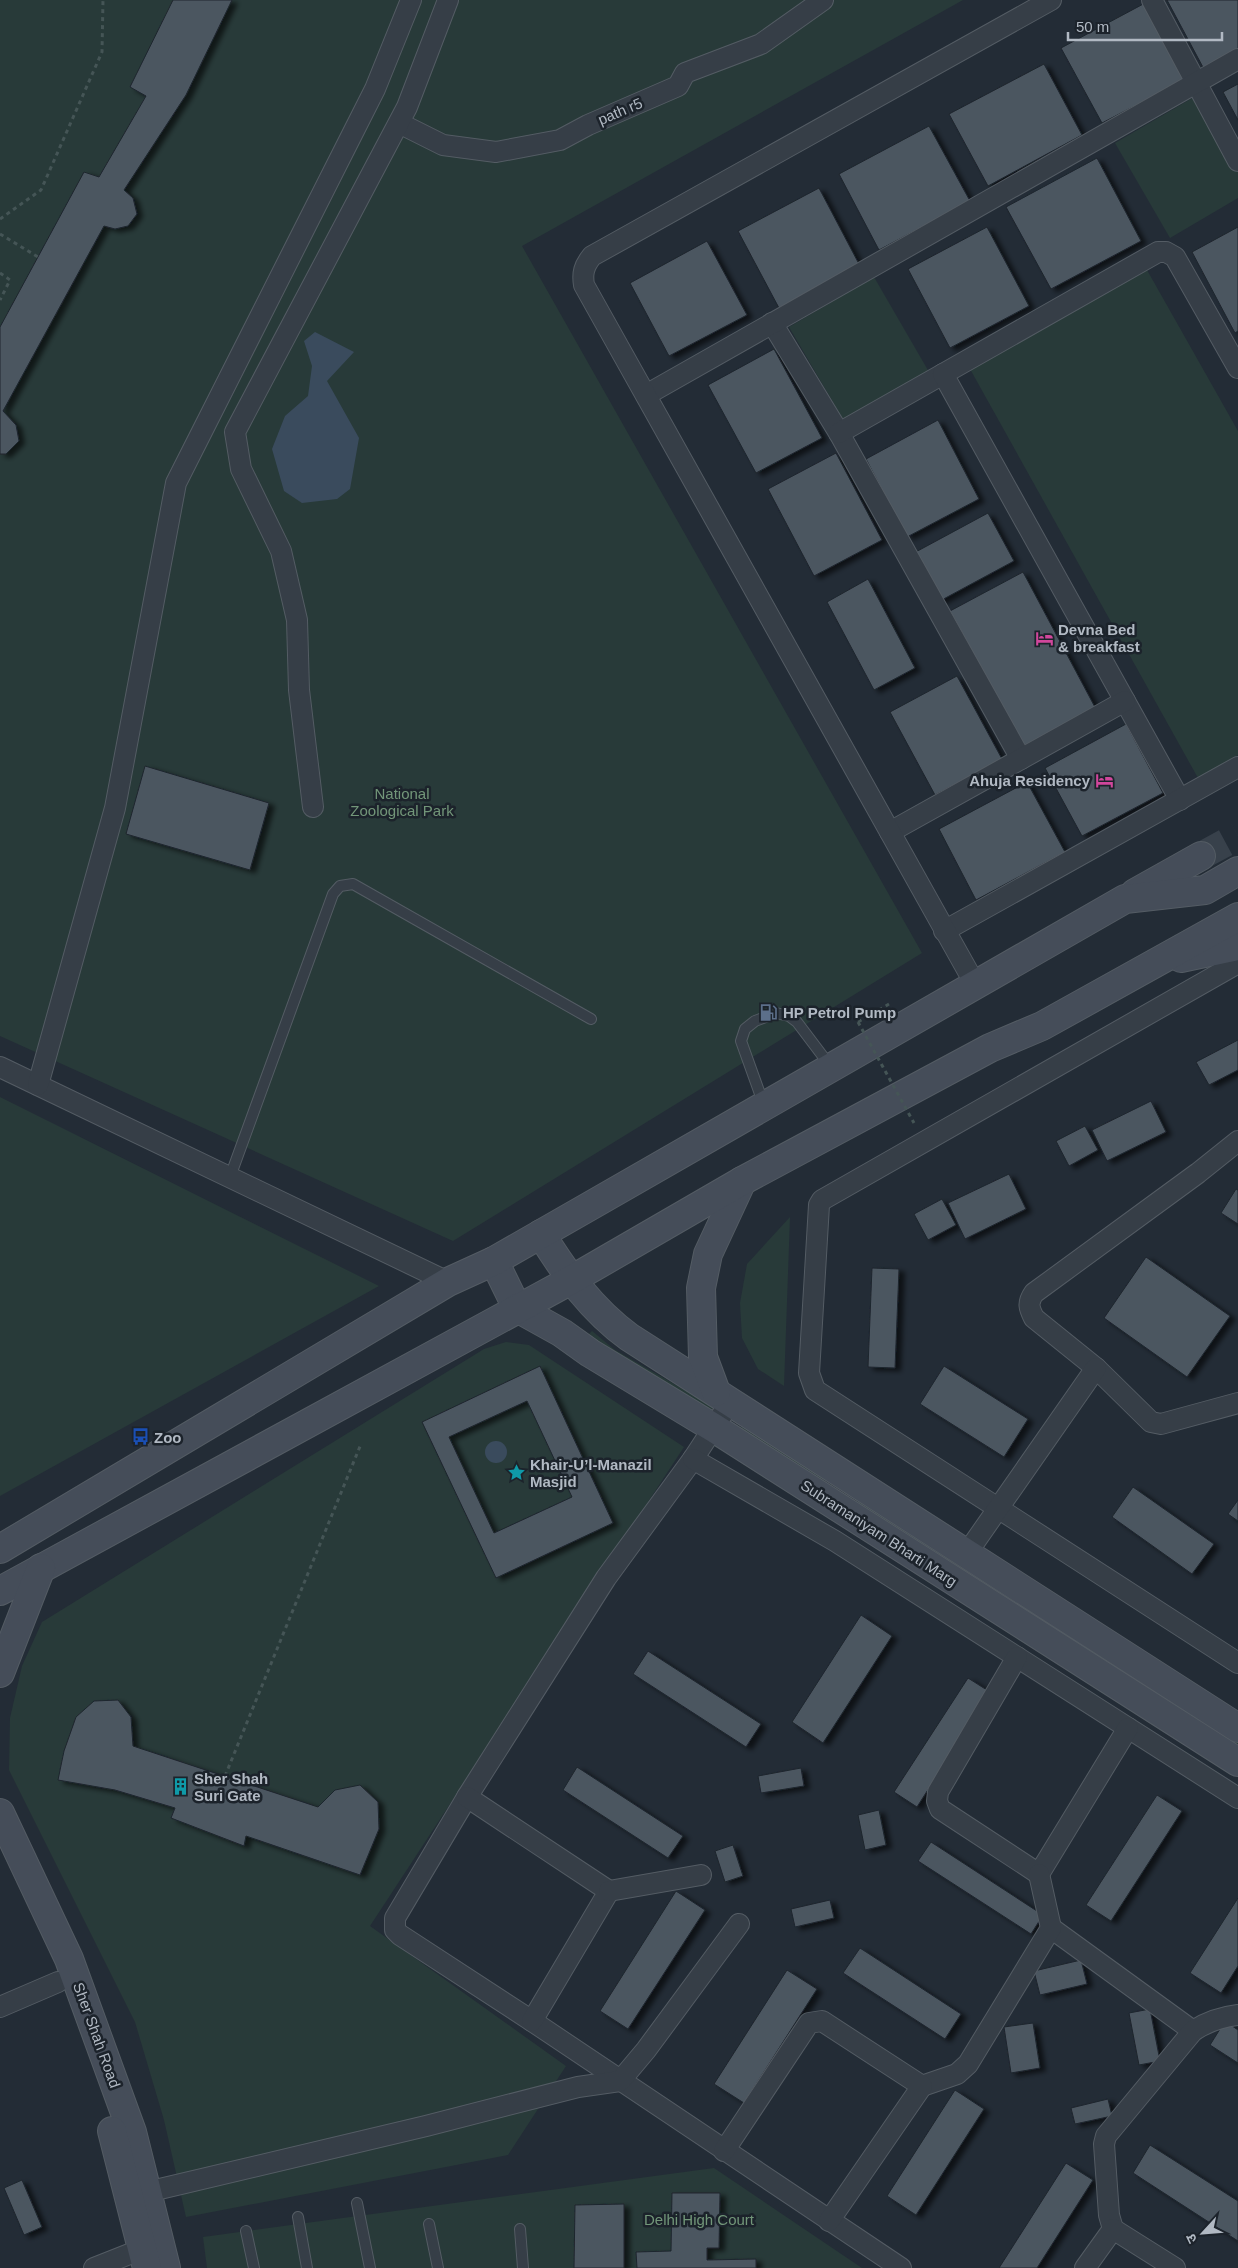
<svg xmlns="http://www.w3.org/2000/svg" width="1238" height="2268" font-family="Helvetica,'Noto Sans Devanagari',sans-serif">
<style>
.green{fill:#283a39}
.water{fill:#3a4b5d}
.building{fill:#4c5661;stroke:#1e252d;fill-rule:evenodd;filter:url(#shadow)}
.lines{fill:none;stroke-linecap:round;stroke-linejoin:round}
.secondary-tunnel{stroke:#38414b;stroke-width:28;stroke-dasharray:28 14;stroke-linecap:butt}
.lane-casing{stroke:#545c64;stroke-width:12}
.street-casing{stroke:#545c64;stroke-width:22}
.secondary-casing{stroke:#545c64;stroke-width:30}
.path{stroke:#455556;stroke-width:3;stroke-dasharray:4 4;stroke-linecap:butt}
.lane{stroke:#363e47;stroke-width:10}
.street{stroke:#363e47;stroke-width:20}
.secondary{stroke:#454d59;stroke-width:28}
.path-bridge{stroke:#455556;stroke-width:3;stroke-dasharray:4 4;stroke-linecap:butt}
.labels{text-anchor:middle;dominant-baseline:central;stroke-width:5;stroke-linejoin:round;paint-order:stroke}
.street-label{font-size:15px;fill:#b1b9c3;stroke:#1c232b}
.poi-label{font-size:15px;font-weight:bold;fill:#b1b9c3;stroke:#1c232b;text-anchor:start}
.park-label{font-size:15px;fill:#729679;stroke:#1c232b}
</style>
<defs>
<filter id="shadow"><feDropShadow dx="5.5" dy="3" stdDeviation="2.5" flood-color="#0009"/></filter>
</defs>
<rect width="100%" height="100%" fill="#232c36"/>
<g class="green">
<polygon points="0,0 963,0 522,246 922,953 453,1241 0,1036"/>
<polygon points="1201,93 1238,158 1238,198 1170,238 1115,143"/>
<polygon points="1147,270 1238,431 1238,755 1198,778 970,369"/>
<polygon points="874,277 929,372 844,421 789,327"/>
<polygon points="0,1097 379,1286 0,1496"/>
<polygon points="790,1217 784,1386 758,1369 742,1338 740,1303 747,1264"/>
<polygon points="592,1331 615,1350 714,1407 716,1410 714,1413 600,1346 589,1334"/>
<polygon points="506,1342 529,1345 684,1447 370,1926 566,2066 508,2155 186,2217 164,2120 135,2022 9,1770 10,1718 22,1666 42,1622 484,1349"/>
<polygon points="744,1424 827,1476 823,1483 739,1431"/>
<polygon points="861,1498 1238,1738 1238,1750 857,1504"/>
<polygon points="714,2168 862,2268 207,2268 203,2237"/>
</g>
<g class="water">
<polygon points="315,332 354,352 327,381 359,438 350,489 337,499 302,503 284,491 272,449 285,416 308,396 312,366 304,341"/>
<circle cx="496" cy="1452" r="11"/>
</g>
<g class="building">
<polygon points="173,0 232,0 186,95 124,190 133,198 137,214 128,226 115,229 104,226 3,411 16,425 19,441 6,454 0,454 0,327 84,172 99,177 146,96 130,87"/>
<polygon points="1167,0 1238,0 1238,53 1205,71"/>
<polygon points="1147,2 1188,78 1102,123 1061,48"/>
<polygon points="1044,64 1082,135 988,186 949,114"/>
<polygon points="1238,84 1238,120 1223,92"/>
<polygon points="929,126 970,201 879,250 839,174"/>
<polygon points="1097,158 1141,241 1051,289 1006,207"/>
<polygon points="819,188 859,264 779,308 738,231"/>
<polygon points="987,227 1029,306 950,348 908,269"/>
<polygon points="1238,227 1238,331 1235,333 1192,252"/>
<polygon points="707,241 747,315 669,356 630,283"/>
<polygon points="774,349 822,438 756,473 708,385"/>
<polygon points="938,420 979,499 907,537 866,459"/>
<polygon points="836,453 882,540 814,576 768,489"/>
<polygon points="988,513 1014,561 938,602 912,554"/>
<polygon points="1023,572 1097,711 1026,749 950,611"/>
<polygon points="868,579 915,668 874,690 827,602"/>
<polygon points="957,676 1002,759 935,795 890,712"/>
<polygon points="1126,724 1163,793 1082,836 1045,768"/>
<polygon points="145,766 269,803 250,870 126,834"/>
<polygon points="1027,782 1065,852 976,900 939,829"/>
<polygon points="1238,1040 1238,1070 1209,1085 1196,1062"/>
<polygon points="1151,1101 1166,1132 1107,1161 1092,1130"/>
<polygon points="1085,1126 1098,1150 1069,1166 1056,1141"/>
<polygon points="1009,1174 1026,1209 965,1239 948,1203"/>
<polygon points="1236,1189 1238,1190 1238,1224 1221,1213"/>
<polygon points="942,1199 956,1225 928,1240 914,1214"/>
<polygon points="1146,1257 1230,1316 1187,1377 1104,1318"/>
<polygon points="872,1268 899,1269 895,1368 868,1367"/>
<path d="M540,1366L613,1523L496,1578L422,1422ZM527,1401L572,1497L494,1533L449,1437Z"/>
<polygon points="944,1366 1028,1419 1004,1457 920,1404"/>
<polygon points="1133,1487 1214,1544 1192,1574 1112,1517"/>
<polygon points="1238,1500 1238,1521 1228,1514"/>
<polygon points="861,1615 892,1636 823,1743 792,1722"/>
<polygon points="648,1651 761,1724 746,1747 633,1674"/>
<polygon points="968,1678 990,1692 917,1807 894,1792"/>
<polygon points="118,1700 131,1717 133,1746 318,1807 335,1790 360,1785 378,1802 379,1829 360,1875 246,1836 244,1846 171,1818 175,1808 115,1790 58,1780 64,1751 76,1717 94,1701"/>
<polygon points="577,1767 683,1836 668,1858 563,1790"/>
<polygon points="801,1768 804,1786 761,1793 758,1776"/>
<polygon points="1157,1795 1182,1811 1111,1921 1086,1905"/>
<polygon points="879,1810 886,1845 865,1850 858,1815"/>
<polygon points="931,1842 1043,1915 1031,1934 918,1861"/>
<polygon points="733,1845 743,1876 725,1882 715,1851"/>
<polygon points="676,1891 705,1910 628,2029 600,2011"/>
<polygon points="1238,1898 1238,1966 1221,1993 1190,1973"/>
<polygon points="830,1900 834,1918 795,1927 791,1909"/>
<polygon points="860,1948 961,2014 945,2039 843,1973"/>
<polygon points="1081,1960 1087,1984 1040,1995 1034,1971"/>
<polygon points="787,1970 817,1989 744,2103 714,2084"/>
<polygon points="1150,2009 1160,2061 1139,2065 1129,2013"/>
<polygon points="1225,2021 1238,2030 1238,2063 1210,2045"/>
<polygon points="1033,2023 1040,2068 1011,2073 1004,2027"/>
<polygon points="955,2090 984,2109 916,2215 887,2196"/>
<polygon points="1108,2099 1112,2116 1075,2124 1071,2108"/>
<polygon points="1150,2145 1238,2201 1238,2241 1133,2173"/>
<polygon points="1066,2163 1093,2180 1037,2268 999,2268"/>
<polygon points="22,2180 42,2227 24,2235 4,2188"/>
<polygon points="672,2193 720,2193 719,2248 707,2248 707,2260 756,2259 756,2268 637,2268 636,2252 671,2251"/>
<polygon points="624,2204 624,2268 574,2268 575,2205"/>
</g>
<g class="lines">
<polyline class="secondary-tunnel" points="1201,856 1238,836"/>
<defs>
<g id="lane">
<polyline points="764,1105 741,1041 745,1029 755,1021 776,1013 789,1016 797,1022 831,1067"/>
<polyline points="230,1177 333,894 340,886 353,884 591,1019"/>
<polyline points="357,2203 370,2268"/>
<polyline points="298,2217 307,2268"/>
<polyline points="429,2224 438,2268"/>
<polyline points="520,2229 523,2268"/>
<polyline points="246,2231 254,2268"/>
</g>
<g id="street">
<polyline points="1152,0 1238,161"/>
<polyline points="399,123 443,145 496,152 560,140 588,125 678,86 685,73 761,44 823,0"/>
<polyline points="772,323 839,433 1021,759"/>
<polyline points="646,395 1238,59"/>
<polyline points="839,433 943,374"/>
<polyline points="1180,800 943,374 1158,252 1166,252 1175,257 1238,368"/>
<polyline points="313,807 299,690 297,620 281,551 241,469 235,432 407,107 448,0"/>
<polyline points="890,832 1125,701"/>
<polyline points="944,931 1238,767"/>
<polyline points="1238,963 822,1200 819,1205 809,1373 815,1390 1238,1663"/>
<path d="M975,984L584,285C582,273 584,266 592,256L1051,0"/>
<polyline points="0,1067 448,1282"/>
<polyline points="38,1085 115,808 176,483 375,89 411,0"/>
<path d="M1238,1141L1198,1173L1034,1293C1027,1303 1029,1308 1034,1318L1096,1368L1151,1422L1161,1424L1238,1403"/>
<polyline points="731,1401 693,1459 606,1578 467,1797 395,1918 395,1930 400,1935 532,2021 901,2268"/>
<polyline points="693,1459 835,1541 1238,1798"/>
<polyline points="967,1553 1096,1368"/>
<polyline points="1017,1657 938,1792 937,1801 940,1809 1039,1874 1128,1728"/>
<polyline points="467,1797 609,1891 532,2021"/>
<polyline points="609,1891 701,1875"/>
<polyline points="1051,1928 1193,2031"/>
<polyline points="0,2007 58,1982"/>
<polyline points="922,2086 957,2074 968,2064 1051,1928 1039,1874"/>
<polyline points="724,2151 809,2023 822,2021 922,2086 829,2221"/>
<polyline points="147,2192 426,2126 578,2087 620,2081 646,2050 739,1924"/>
<path d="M1113,2229L1109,2215L1104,2144L1106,2136L1193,2031C1208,2021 1221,2017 1238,2015"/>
<polyline points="94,2268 142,2249"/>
<polyline points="1085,2268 1113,2229 1175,2268"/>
</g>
<g id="secondary">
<polyline points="1135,893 1201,856"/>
<polyline points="1181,958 1238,946"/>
<path d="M541,1234C565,1273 592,1310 629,1337L1238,1728"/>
<polyline points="494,1261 517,1308"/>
<polyline points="517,1308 562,1333 590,1353 714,1428 1238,1762"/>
<polyline points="716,1392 703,1357 701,1288 708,1254 742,1181"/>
<polyline points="0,1549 448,1282 494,1261 597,1202 1125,899 1205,890 1238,871"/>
<polyline points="0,1591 571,1280 742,1181 990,1048 1042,1026 1238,917"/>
<polyline points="0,1673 41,1568"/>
<polyline points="0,1813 69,1959 132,2132 166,2268"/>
<polyline points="112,2131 147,2268"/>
</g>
</defs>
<use href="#lane" class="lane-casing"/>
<use href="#street" class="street-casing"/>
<use href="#secondary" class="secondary-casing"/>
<g class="path">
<polyline points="0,219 41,190 102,52 103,0"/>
<polyline points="0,234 38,257"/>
<polyline points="0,273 10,280 0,300"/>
<polyline points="858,1022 889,1004"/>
<polyline points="225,1776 361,1444"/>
</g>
<use href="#lane" class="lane"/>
<use href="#street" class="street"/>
<use href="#secondary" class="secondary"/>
<polyline class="path-bridge" points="858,1022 914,1123"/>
</g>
<defs>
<symbol id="hotel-bare" viewBox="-9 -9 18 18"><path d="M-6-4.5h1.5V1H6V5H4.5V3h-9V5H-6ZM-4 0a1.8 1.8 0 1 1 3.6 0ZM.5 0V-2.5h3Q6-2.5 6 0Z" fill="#d1479c" stroke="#1c232b" stroke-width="2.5" paint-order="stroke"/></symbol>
<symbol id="fuel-bare" viewBox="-9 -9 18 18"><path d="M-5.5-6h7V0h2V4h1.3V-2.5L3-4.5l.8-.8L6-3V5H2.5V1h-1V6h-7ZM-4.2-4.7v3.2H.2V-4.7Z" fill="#5c6f8a" stroke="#1c232b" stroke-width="2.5" paint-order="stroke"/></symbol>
<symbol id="bus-bare" viewBox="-9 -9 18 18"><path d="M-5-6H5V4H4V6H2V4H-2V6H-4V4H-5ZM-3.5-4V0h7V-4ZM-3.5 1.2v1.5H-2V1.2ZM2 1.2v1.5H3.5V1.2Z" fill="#1a4fb4" stroke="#1c232b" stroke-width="2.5" paint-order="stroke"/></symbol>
<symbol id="sight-bare" viewBox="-9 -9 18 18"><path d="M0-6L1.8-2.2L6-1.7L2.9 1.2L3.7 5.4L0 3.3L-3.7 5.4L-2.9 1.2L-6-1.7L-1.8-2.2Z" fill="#0f9aa8" stroke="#1c232b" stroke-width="2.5" paint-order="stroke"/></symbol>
<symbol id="building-bare" viewBox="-9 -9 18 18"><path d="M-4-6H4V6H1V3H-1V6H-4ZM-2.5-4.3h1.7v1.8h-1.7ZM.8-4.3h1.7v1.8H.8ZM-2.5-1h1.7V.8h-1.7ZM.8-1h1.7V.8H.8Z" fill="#0f9aa8" stroke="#1c232b" stroke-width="2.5" paint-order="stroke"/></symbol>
</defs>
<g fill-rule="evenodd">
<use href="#hotel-bare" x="1032" y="626" width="25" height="25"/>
<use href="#hotel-bare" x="1092" y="768" width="25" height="25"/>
<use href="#fuel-bare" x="756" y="1000" width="25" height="25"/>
<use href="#bus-bare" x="128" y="1424" width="25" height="25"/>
<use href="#sight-bare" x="504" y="1460" width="25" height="25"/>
<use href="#building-bare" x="168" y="1774" width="25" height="25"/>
</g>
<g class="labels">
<g class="street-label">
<text transform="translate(620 111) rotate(-23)">path r5</text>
<text transform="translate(879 1533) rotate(33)">Subramaniyam Bharti Marg</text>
<text transform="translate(97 2035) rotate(70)">Sher Shah Road</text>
</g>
<g class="poi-label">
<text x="1058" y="629">Devna Bed<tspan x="1058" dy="17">&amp; breakfast</tspan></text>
<text x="1090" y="780" text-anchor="end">Ahuja Residency</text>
<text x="783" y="1012">HP Petrol Pump</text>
<text x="154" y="1437">Zoo</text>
<text x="530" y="1464">Khair-U’l-Manazil<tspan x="530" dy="17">Masjid</tspan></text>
<text x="194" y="1778">Sher Shah<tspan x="194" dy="17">Suri Gate</tspan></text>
</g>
<g class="park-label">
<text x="402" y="793">National<tspan x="402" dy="17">Zoological Park</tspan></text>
<text x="699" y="2219">Delhi High Court</text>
</g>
</g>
<g transform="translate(1203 2233) rotate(244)" stroke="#1c232b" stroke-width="4" paint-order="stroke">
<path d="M0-4L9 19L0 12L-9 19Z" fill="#b1b9c3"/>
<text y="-8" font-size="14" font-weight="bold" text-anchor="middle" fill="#b1b9c3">उ</text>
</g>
<path d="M1068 32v8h154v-8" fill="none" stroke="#b1b9c3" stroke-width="2.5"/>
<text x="1076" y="32" font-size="15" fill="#b1b9c3" stroke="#1c232b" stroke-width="4" paint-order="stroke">50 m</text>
</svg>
